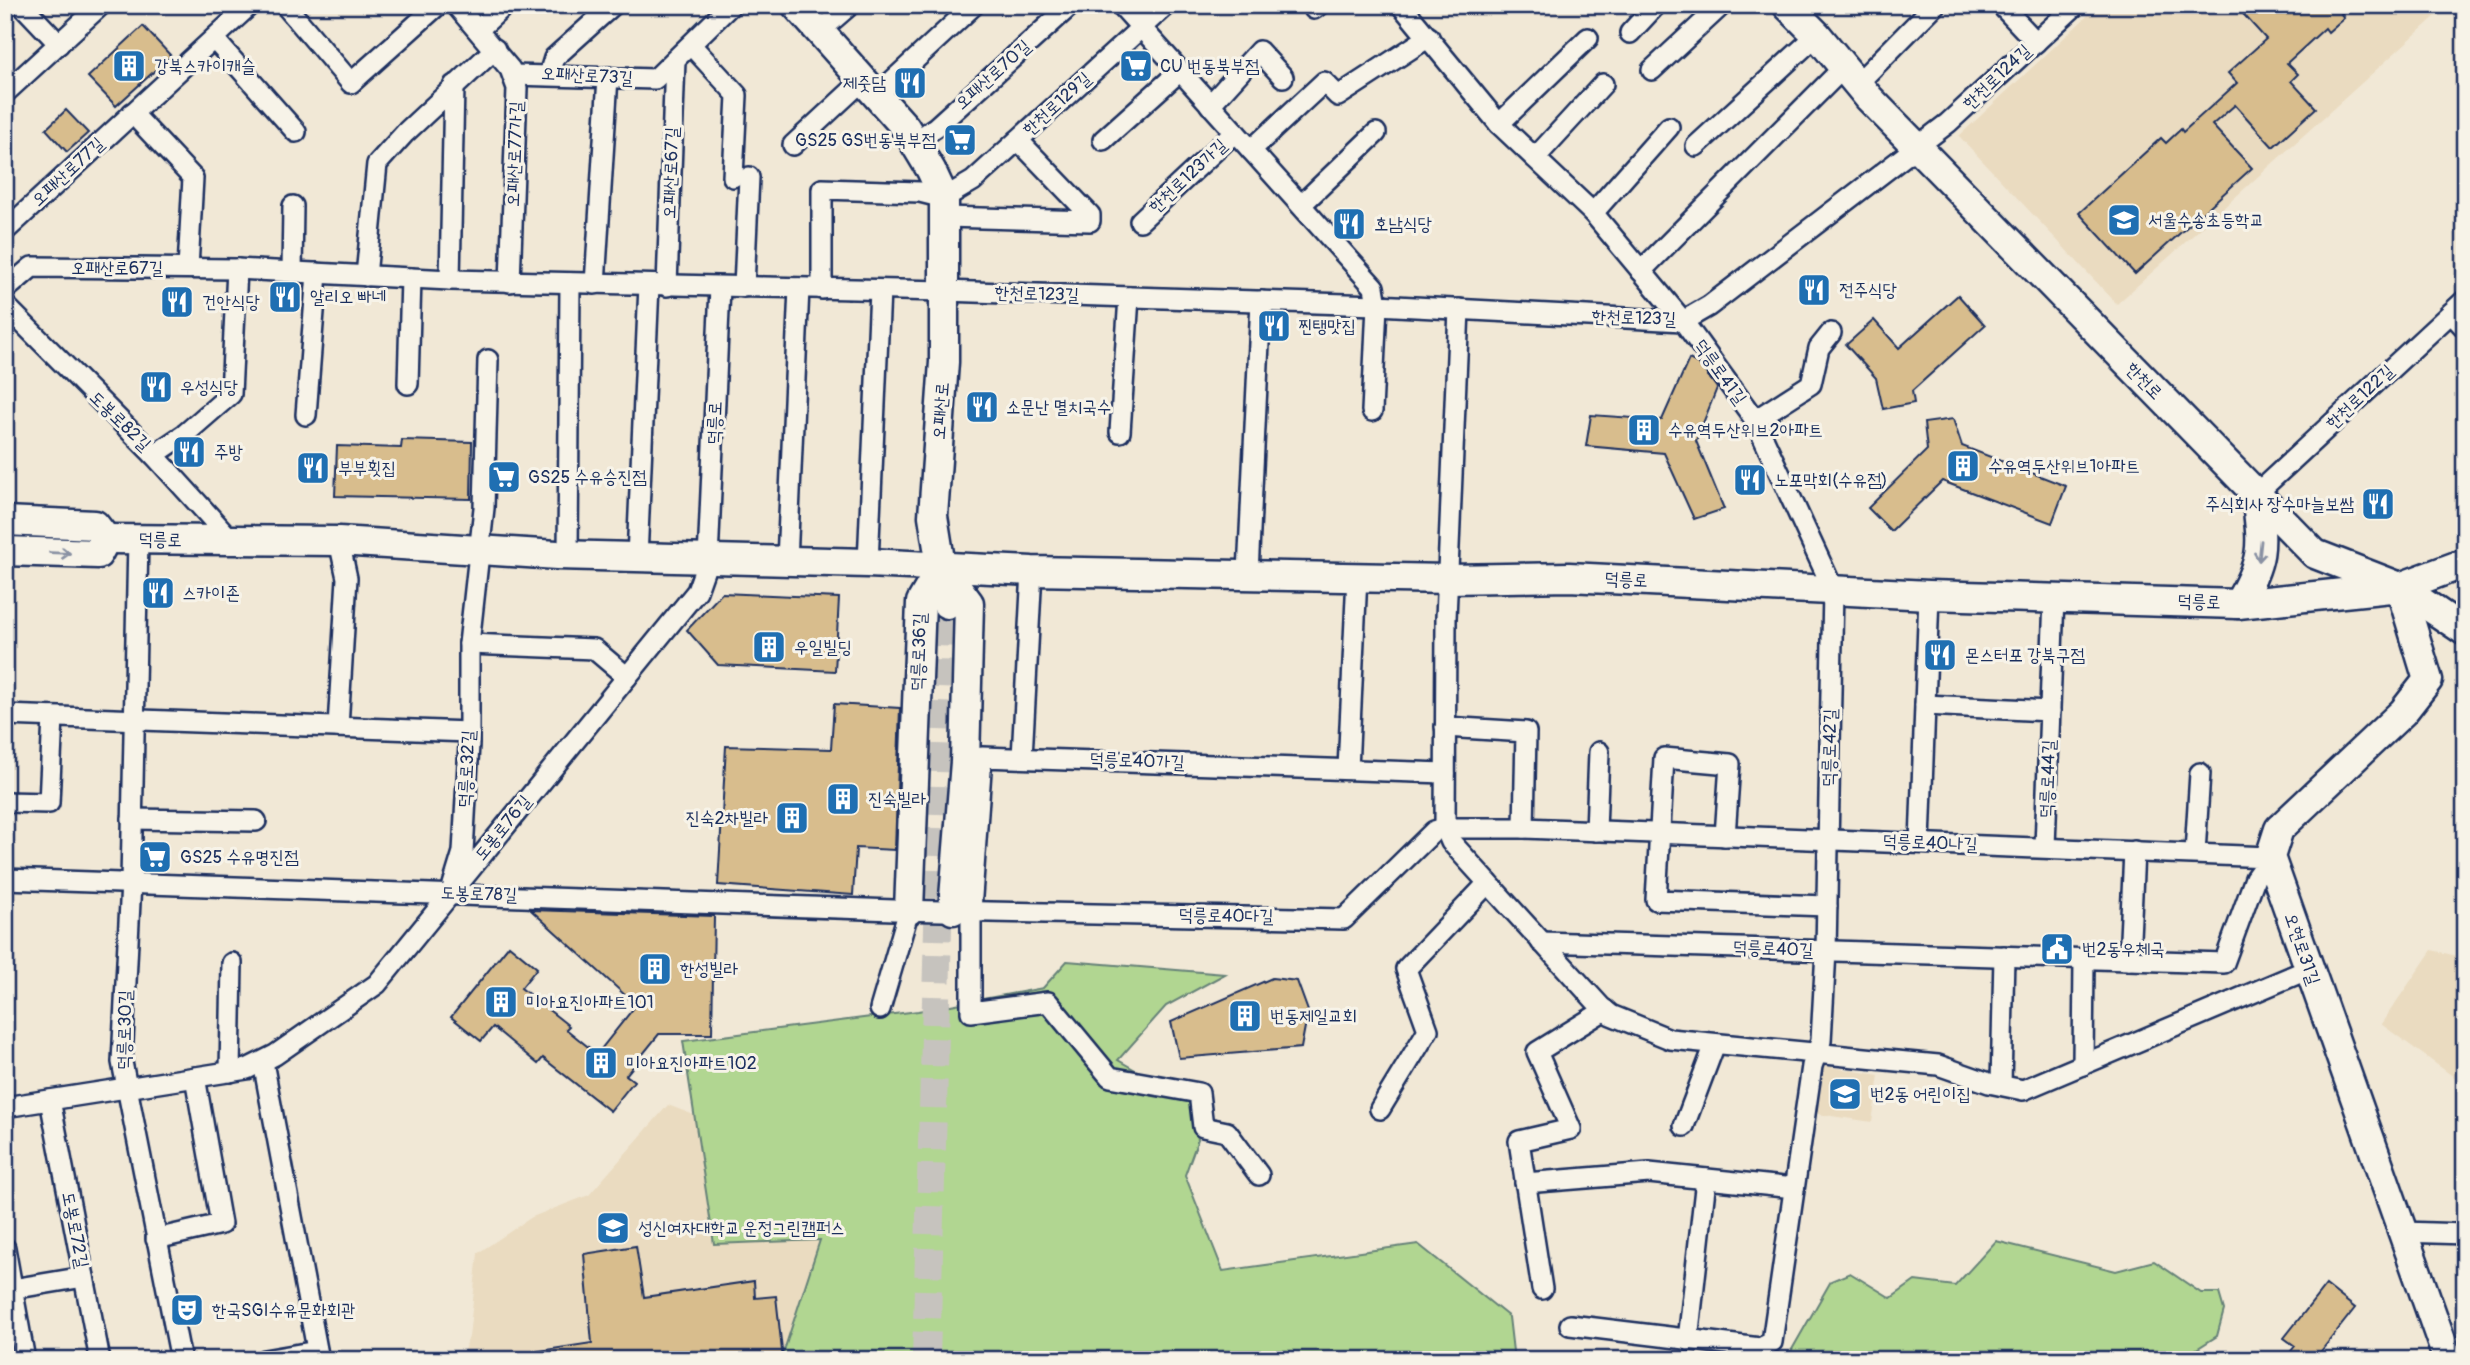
<svg xmlns="http://www.w3.org/2000/svg" width="2470" height="1365" font-family="Pangolin,'Poor Story',sans-serif">
<style>
.built{fill:#eadbc0}
.green{fill:#b1d691;stroke:#668278;stroke-width:2}
.building{fill:#d8bd8d;stroke:#1b2f5e;stroke-width:2}
.lines{fill:none;stroke-linecap:round;stroke-linejoin:round}
.secondary-tunnel{stroke:#c6c3be;stroke-width:28;stroke-dasharray:28 14;stroke-linecap:butt}
.street-casing{stroke:#1b2f5e;stroke-width:24}
.secondary-casing{stroke:#1b2f5e;stroke-width:33}
.street{stroke:#f7f3e8;stroke-width:19}
.secondary{stroke:#f7f3e8;stroke-width:28}
.oneway{stroke:#8991a3}
.labels{text-anchor:middle;dominant-baseline:central;stroke-width:6;stroke-linejoin:round;paint-order:stroke}
.poi-label{font-size:18px;fill:#1b2f5e;stroke:#f7f3e8;text-anchor:start}
.street-label{font-size:18px;fill:#1b2f5e;stroke:#f7f3e8}
</style>
<rect width="100%" height="100%" fill="#f1e8d6"/>
<filter id="ink" filterUnits="userSpaceOnUse"><feTurbulence type="fractalNoise" baseFrequency=".0143" numOctaves="2"/><feDisplacementMap in="SourceGraphic" scale="14" xChannelSelector="R" yChannelSelector="G"/><feConvolveMatrix kernelMatrix="1 2 1 2 8 2 1 2 1" color-interpolation-filters="sRGB"/></filter>
<g filter="url(#ink)">
<g class="built">
<polygon points="2099,5 2448,5 2117,304 1959,136"/>
<polygon points="2432,950 2465,958 2465,1085 2381,1024"/>
<polygon points="1818,1065 1879,1075 1872,1122 1811,1113"/>
<polygon points="668,1105 694,1115 714,1244 820,1239 782,1360 460,1360 469,1337 478,1253 532,1217 589,1195"/>
</g>
<g class="green">
<polygon points="1067,961 1225,974 1166,1006 1118,1060 1189,1101 1198,1139 1185,1175 1223,1271 1418,1244 1509,1317 1514,1360 781,1360 820,1240 714,1244 683,1041 918,1011 1043,988"/>
<polygon points="1996,1241 2116,1271 2154,1261 2201,1293 2219,1293 2224,1310 2217,1336 2179,1360 1786,1360 1831,1281 1850,1273 1891,1298 1915,1281 1955,1286"/>
</g>
<g class="building">
<polygon points="2235,5 2350,5 2341,14 2344,18 2328,32 2325,28 2287,63 2298,74 2291,81 2316,108 2273,147 2235,105 2212,125 2252,168 2135,274 2079,213 2161,138 2166,143 2181,129 2183,132 2237,83 2228,73 2266,39"/>
<polygon points="143,26 171,56 116,106 88,77"/>
<polygon points="66,110 88,133 67,152 46,129"/>
<polygon points="1958,295 1985,325 1912,391 1914,403 1883,409 1876,378 1846,345 1874,320 1899,348"/>
<polygon points="1689,359 1699,364 1717,388 1696,441 1724,509 1694,519 1664,453 1586,446 1591,415 1662,420"/>
<polygon points="1953,419 1962,446 2066,486 2052,523 1942,481 1891,531 1868,508 1927,450 1924,423"/>
<polygon points="402,440 472,442 471,499 335,496 337,446 401,448"/>
<polygon points="722,593 839,598 835,671 718,665 687,630"/>
<polygon points="834,704 900,708 895,850 856,848 853,895 718,885 726,746 831,749"/>
<polygon points="531,910 714,916 712,1034 659,1034 626,1075 634,1081 610,1111 543,1058 538,1064 493,1027 481,1041 451,1017 509,945 537,968 521,988 569,1026 566,1029 597,1054 636,1005"/>
<polygon points="1272,978 1297,981 1308,1011 1301,1048 1179,1058 1171,1022"/>
<polygon points="636,1246 644,1297 754,1281 755,1298 776,1296 783,1360 540,1360 539,1351 592,1343 584,1254"/>
<polygon points="2326,1285 2355,1308 2314,1360 2284,1360 2295,1346 2284,1338"/>
</g>
<g class="lines">
<polyline class="secondary-tunnel" points="926,1360 947,604"/>
<defs>
<g id="street">
<polyline points="22,5 59,44"/>
<polyline points="285,5 351,83 438,5"/>
<polyline points="456,5 510,69 517,88 510,282"/>
<polyline points="1121,5 1374,287 1377,305 1372,411"/>
<polyline points="1401,5 1499,124 1593,213 1683,321 1755,420 1833,589 1826,951 1821,1041 1812,1066 1772,1342 1760,1348 1570,1325"/>
<polyline points="2001,5 2036,42"/>
<polyline points="1314,9 1319,5"/>
<polyline points="478,30 505,5"/>
<polyline points="820,31 850,5"/>
<polyline points="1630,33 1656,5"/>
<polyline points="214,39 296,132"/>
<polyline points="691,45 737,95 733,177"/>
<polyline points="1652,70 1722,5"/>
<polyline points="549,74 554,58 613,5"/>
<polyline points="513,75 655,79 731,5"/>
<polyline points="1857,84 1935,5"/>
<polyline points="5,93 101,5"/>
<polyline points="876,96 974,5"/>
<polyline points="1210,105 1259,51 1283,77"/>
<polyline points="132,113 193,178 188,268"/>
<polyline points="1499,124 1588,38"/>
<polyline points="1103,140 1180,71"/>
<polyline points="914,142 936,127 1071,5"/>
<polyline points="793,145 862,81"/>
<polyline points="1696,146 1817,35"/>
<polyline points="1251,150 1324,82 1338,96 1429,37"/>
<polyline points="1535,158 1603,84"/>
<polyline points="1301,205 1376,133"/>
<polyline points="1593,213 1669,127"/>
<polyline points="945,217 1090,221 1090,215 1018,140"/>
<polyline points="1140,221 1235,132"/>
<polyline points="5,231 250,5"/>
<polyline points="1641,271 1843,68"/>
<polyline points="292,272 293,206"/>
<polyline points="366,276 377,164 405,133 495,49"/>
<polyline points="450,280 454,85"/>
<polyline points="595,284 608,77"/>
<polyline points="667,286 675,60"/>
<polyline points="744,287 749,177"/>
<polyline points="822,289 822,189 920,192 944,198 973,181 1166,5"/>
<polyline points="5,290 32,267 237,269 450,280 944,291 1377,305 1683,321 1709,306 1948,123 2076,5"/>
<polyline points="5,305 154,455 232,541"/>
<polyline points="1459,309 1446,618 1445,828 1451,842 1601,1007 1611,1015 1670,1039 1938,1065 1989,1083 2023,1090 2309,969"/>
<polyline points="2451,313 2465,328"/>
<polyline points="408,384 411,278"/>
<polyline points="306,415 317,273"/>
<polyline points="1755,420 1811,384 1819,348 1831,333"/>
<polyline points="1120,432 1129,297"/>
<polyline points="154,455 185,434 231,394 237,269"/>
<polyline points="2256,494 2465,300"/>
<polyline points="138,539 131,882 122,1062 181,1360"/>
<polyline points="568,555 570,283"/>
<polyline points="637,558 649,285"/>
<polyline points="787,561 799,288"/>
<polyline points="868,563 880,290"/>
<polyline points="1248,573 1261,301"/>
<polyline points="469,644 594,649 627,677"/>
<polyline points="1925,705 2050,711"/>
<polyline points="5,715 469,732"/>
<polyline points="338,727 347,578 339,541"/>
<polyline points="1445,727 1526,732 1524,828"/>
<polyline points="1022,757 1032,571"/>
<polyline points="1348,769 1357,576"/>
<polyline points="5,802 49,803 53,717"/>
<polyline points="132,819 256,821"/>
<polyline points="1596,831 1599,752"/>
<polyline points="1725,836 1730,764 1664,758 1656,900 1827,906"/>
<polyline points="1920,843 1929,595"/>
<polyline points="2045,847 2054,597"/>
<polyline points="2195,853 2200,773"/>
<polyline points="5,879 894,910 1344,919 1434,831 1445,828 1524,828 2270,857 2255,878 2224,963 1541,942"/>
<polyline points="453,885 463,852 469,744 469,644 484,508 488,360"/>
<polyline points="2129,960 2134,851"/>
<polyline points="880,1009 909,910"/>
<polyline points="263,1062 319,1360"/>
<polyline points="2083,1065 2084,959"/>
<polyline points="230,1072 232,963"/>
<polyline points="2001,1085 2004,956"/>
<polyline points="50,1100 100,1360"/>
<polyline points="5,1107 247,1069 275,1055 377,984 697,591 708,560 720,287"/>
<polyline points="1380,1109 1428,1030 1406,969 1488,883"/>
<polyline points="1684,1126 1715,1044"/>
<polyline points="1259,1175 1227,1132 1203,1127 1199,1093 1110,1077 1048,1002 971,1012 971,910 982,757 1445,773"/>
<polyline points="1525,1183 1649,1173 1794,1188"/>
<polyline points="2402,1232 2465,1234"/>
<polyline points="156,1239 221,1224 195,1077"/>
<polyline points="5,1248 25,1360"/>
<polyline points="12,1289 84,1277"/>
<polyline points="1542,1289 1519,1141 1571,1129 1537,1052 1605,1010"/>
<polyline points="1688,1340 1706,1179"/>
<polyline points="264,1360 317,1351"/>
</g>
<g id="secondary">
<polyline points="796,5 905,127 931,170 944,198 944,362 933,516 947,604"/>
<polyline points="1787,5 1817,35 1869,98 2315,554 2400,587 2465,631"/>
<polyline points="5,521 95,525 106,539"/>
<polyline points="106,539 339,541 557,555 868,563 1032,571 1449,579 1569,577 1929,595 2238,604 2400,587 2465,563"/>
<polyline points="5,551 98,554 106,539"/>
<polyline points="943,568 969,603 965,762 953,910"/>
<polyline points="2400,587 2428,680 2403,712 2279,829 2270,857 2448,1360"/>
<path d="M2238,604C2266,557 2262,545 2256,494"/>
<polyline points="909,910 921,602 942,566"/>
</g>
</defs>
<use href="#street" class="street-casing"/>
<use href="#secondary" class="secondary-casing"/>
<use href="#street" class="street"/>
<use href="#secondary" class="secondary"/>
</g>
<defs><path id="oneway-shaft" d="M-6 0H5M1.5-3L5.5 0L1.5 3" fill="none" stroke-width="1.6" stroke-linecap="round" stroke-linejoin="round" transform="scale(1.75)"/></defs>
<g class="oneway">
<use href="#oneway-shaft" transform="translate(2260 551) rotate(96)"/>
<use href="#oneway-shaft" transform="translate(60 553) rotate(2)"/>
</g>
</g>
<defs>
<symbol id="building-square" viewBox="-11 -11 22 22"><rect x="-9" y="-9" width="18" height="18" rx="4" fill="#1f6fb2" stroke="#f7f3e8"/><path d="M-4-6H4V6H1V3H-1V6H-4ZM-2.5-4.3h1.7v1.8h-1.7ZM.8-4.3h1.7v1.8H.8ZM-2.5-1h1.7V.8h-1.7ZM.8-1h1.7V.8H.8Z" fill="#fff"/></symbol>
<symbol id="supermarket-square" viewBox="-11 -11 22 22"><rect x="-9" y="-9" width="18" height="18" rx="4" fill="#1f6fb2" stroke="#f7f3e8"/><path d="M-6-5.5h2.5l.6 2H6L4.5 2H-2.5L-4.4-4H-6ZM-1.5 3.2a1.3 1.3 0 1 0 .1 0ZM3 3.2a1.3 1.3 0 1 0 .1 0Z" fill="#fff"/></symbol>
<symbol id="restaurant-square" viewBox="-11 -11 22 22"><rect x="-9" y="-9" width="18" height="18" rx="4" fill="#1f6fb2" stroke="#f7f3e8"/><path d="M-5-6h1v4h1v-4h1v4h1v-4h1v5L-1.5 .5V6h-2V.5L-5-1ZM5-6V6H3V1.5H1.5Q1.5-4 5-6Z" fill="#fff"/></symbol>
<symbol id="school-square" viewBox="-11 -11 22 22"><rect x="-9" y="-9" width="18" height="18" rx="4" fill="#1f6fb2" stroke="#f7f3e8"/><path d="M0-5L7-2L0 1L-7-2ZM-4 1L0 2.5L4 1V4Q0 6-4 4Z" fill="#fff"/></symbol>
<symbol id="civic-square" viewBox="-11 -11 22 22"><rect x="-9" y="-9" width="18" height="18" rx="4" fill="#1f6fb2" stroke="#f7f3e8"/><path d="M-.6-6.5H3V-4.5H.6V-3L4-1V1h2V6H-6V1h2V-1L-.6-3ZM-1.2 2.5V6h2.4V2.5Z" fill="#fff"/></symbol>
<symbol id="university-square" viewBox="-11 -11 22 22"><rect x="-9" y="-9" width="18" height="18" rx="4" fill="#1f6fb2" stroke="#f7f3e8"/><path d="M0-5L7-2L0 1L-7-2ZM-4 1L0 2.5L4 1V4Q0 6-4 4Z" fill="#fff"/></symbol>
<symbol id="theatre-square" viewBox="-11 -11 22 22"><rect x="-9" y="-9" width="18" height="18" rx="4" fill="#1f6fb2" stroke="#f7f3e8"/><path d="M-5-5.5Q0-4 5-5.5V0Q5 5 0 6Q-5 5-5 0ZM-3.3-2.5H-1v1.5H-3.3ZM1-2.5H3.3v1.5H1ZM-2.8 1Q0 5.5 2.8 1Z" fill="#fff"/></symbol>
</defs>
<g fill-rule="evenodd">
<use href="#building-square" x="110" y="47" width="38" height="38"/>
<use href="#supermarket-square" x="1117" y="47" width="38" height="38"/>
<use href="#restaurant-square" x="891" y="64" width="38" height="38"/>
<use href="#supermarket-square" x="941" y="121" width="38" height="38"/>
<use href="#school-square" x="2105" y="201" width="38" height="38"/>
<use href="#restaurant-square" x="1330" y="205" width="38" height="38"/>
<use href="#restaurant-square" x="1795" y="271" width="38" height="38"/>
<use href="#restaurant-square" x="266" y="278" width="38" height="38"/>
<use href="#restaurant-square" x="158" y="283" width="38" height="38"/>
<use href="#restaurant-square" x="1255" y="307" width="38" height="38"/>
<use href="#restaurant-square" x="137" y="368" width="38" height="38"/>
<use href="#restaurant-square" x="963" y="388" width="38" height="38"/>
<use href="#building-square" x="1625" y="411" width="38" height="38"/>
<use href="#restaurant-square" x="170" y="433" width="38" height="38"/>
<use href="#building-square" x="1944" y="447" width="38" height="38"/>
<use href="#restaurant-square" x="294" y="449" width="38" height="38"/>
<use href="#supermarket-square" x="485" y="458" width="38" height="38"/>
<use href="#restaurant-square" x="1731" y="461" width="38" height="38"/>
<use href="#restaurant-square" x="2359" y="485" width="38" height="38"/>
<use href="#restaurant-square" x="139" y="574" width="38" height="38"/>
<use href="#building-square" x="750" y="628" width="38" height="38"/>
<use href="#restaurant-square" x="1921" y="636" width="38" height="38"/>
<use href="#building-square" x="824" y="780" width="38" height="38"/>
<use href="#building-square" x="773" y="799" width="38" height="38"/>
<use href="#supermarket-square" x="136" y="838" width="38" height="38"/>
<use href="#civic-square" x="2038" y="930" width="38" height="38"/>
<use href="#building-square" x="636" y="950" width="38" height="38"/>
<use href="#building-square" x="482" y="983" width="38" height="38"/>
<use href="#building-square" x="1226" y="997" width="38" height="38"/>
<use href="#building-square" x="582" y="1044" width="38" height="38"/>
<use href="#school-square" x="1826" y="1075" width="38" height="38"/>
<use href="#university-square" x="594" y="1209" width="38" height="38"/>
<use href="#theatre-square" x="168" y="1291" width="38" height="38"/>
</g>
<g class="labels">
<g class="poi-label">
<text x="154" y="66">강북스카이캐슬</text>
<text x="1160" y="66">CU 번동북부점</text>
<text x="886" y="83" text-anchor="end">제줏담</text>
<text x="936" y="140" text-anchor="end">GS25 GS번동북부점</text>
<text x="2148" y="220">서울수송초등학교</text>
<text x="1374" y="224">호남식당</text>
<text x="1839" y="290">전주식당</text>
<text x="310" y="297">알리오 빠네</text>
<text x="202" y="302">건안식당</text>
<text x="1298" y="326">찐탱맛집</text>
<text x="180" y="387">우성식당</text>
<text x="1006" y="407">소문난 멸치국수</text>
<text x="1668" y="430">수유역두산위브2아파트</text>
<text x="214" y="452">주방</text>
<text x="1988" y="466">수유역두산위브1아파트</text>
<text x="338" y="468">부부횟집</text>
<text x="528" y="477">GS25 수유승진점</text>
<text x="1774" y="480">노포막회(수유점)</text>
<text x="2354" y="504" text-anchor="end">주식회사 장수마늘보쌈</text>
<text x="182" y="593">스카이존</text>
<text x="794" y="647">우일빌딩</text>
<text x="1965" y="655">몬스터포 강북구점</text>
<text x="868" y="799">진숙빌라</text>
<text x="768" y="818" text-anchor="end">진숙2차빌라</text>
<text x="180" y="857">GS25 수유명진점</text>
<text x="2082" y="949">번2동우체국</text>
<text x="680" y="969">한성빌라</text>
<text x="526" y="1002">미아요진아파트101</text>
<text x="1270" y="1016">번동제일교회</text>
<text x="626" y="1063">미아요진아파트102</text>
<text x="1870" y="1094">번2동 어린이집</text>
<text x="638" y="1228">성신여자대학교 운정그린캠퍼스</text>
<text x="212" y="1310">한국SGI수유문화회관</text>
</g>
<g class="street-label">
<text transform="translate(993 75) rotate(-42)">오패산로70길</text>
<text transform="translate(587 76) rotate(3)">오패산로73길</text>
<text transform="translate(1997 77) rotate(-43)">한천로124길</text>
<text transform="translate(1057 104) rotate(-42)">한천로129길</text>
<text transform="translate(515 154) rotate(-88)">오패산로77가길</text>
<text transform="translate(68 172) rotate(-43)">오패산로77길</text>
<text transform="translate(671 173) rotate(-88)">오패산로67길</text>
<text transform="translate(1188 176) rotate(-43)">한천로123가길</text>
<text x="117" y="268">오패산로67길</text>
<text transform="translate(1037 294) rotate(2)">한천로123길</text>
<text transform="translate(1634 318) rotate(2)">한천로123길</text>
<text transform="translate(1720 372) rotate(54)">덕릉로41길</text>
<text transform="translate(2144 381) rotate(46)">한천로</text>
<text transform="translate(2360 397) rotate(-43)">한천로122길</text>
<text transform="translate(941 411) rotate(-86)">오패산로</text>
<text transform="translate(120 421) rotate(44)">도봉로82길</text>
<text transform="translate(715 423) rotate(-88)">덕릉로</text>
<text transform="translate(160 540) rotate(1)">덕릉로</text>
<text transform="translate(1626 580) rotate(3)">덕릉로</text>
<text transform="translate(2199 602) rotate(2)">덕릉로</text>
<text transform="translate(919 652) rotate(-88)">덕릉로36길</text>
<text transform="translate(1830 748) rotate(-89)">덕릉로42길</text>
<text transform="translate(1137 761) rotate(2)">덕릉로40가길</text>
<text transform="translate(467 769) rotate(-87)">덕릉로32길</text>
<text transform="translate(2048 779) rotate(-88)">덕릉로44길</text>
<text transform="translate(503 828) rotate(-51)">도봉로76길</text>
<text transform="translate(1930 843) rotate(2)">덕릉로40나길</text>
<text transform="translate(479 894) rotate(2)">도봉로78길</text>
<text transform="translate(1226 916) rotate(1)">덕릉로40다길</text>
<text transform="translate(1773 949) rotate(2)">덕릉로40길</text>
<text transform="translate(2302 949) rotate(71)">오현로31길</text>
<text transform="translate(125 1030) rotate(-89)">덕릉로30길</text>
<text transform="translate(75 1230) rotate(79)">도봉로72길</text>
</g>
</g>
<rect width="2470" height="1365" fill="none" stroke="#f7f3e8" stroke-width="28"/>
<rect x="14" y="14" width="2442" height="1337" fill="none" stroke="#1b2f5e" stroke-width="2.5" filter="url(#ink)"/>
</svg>
